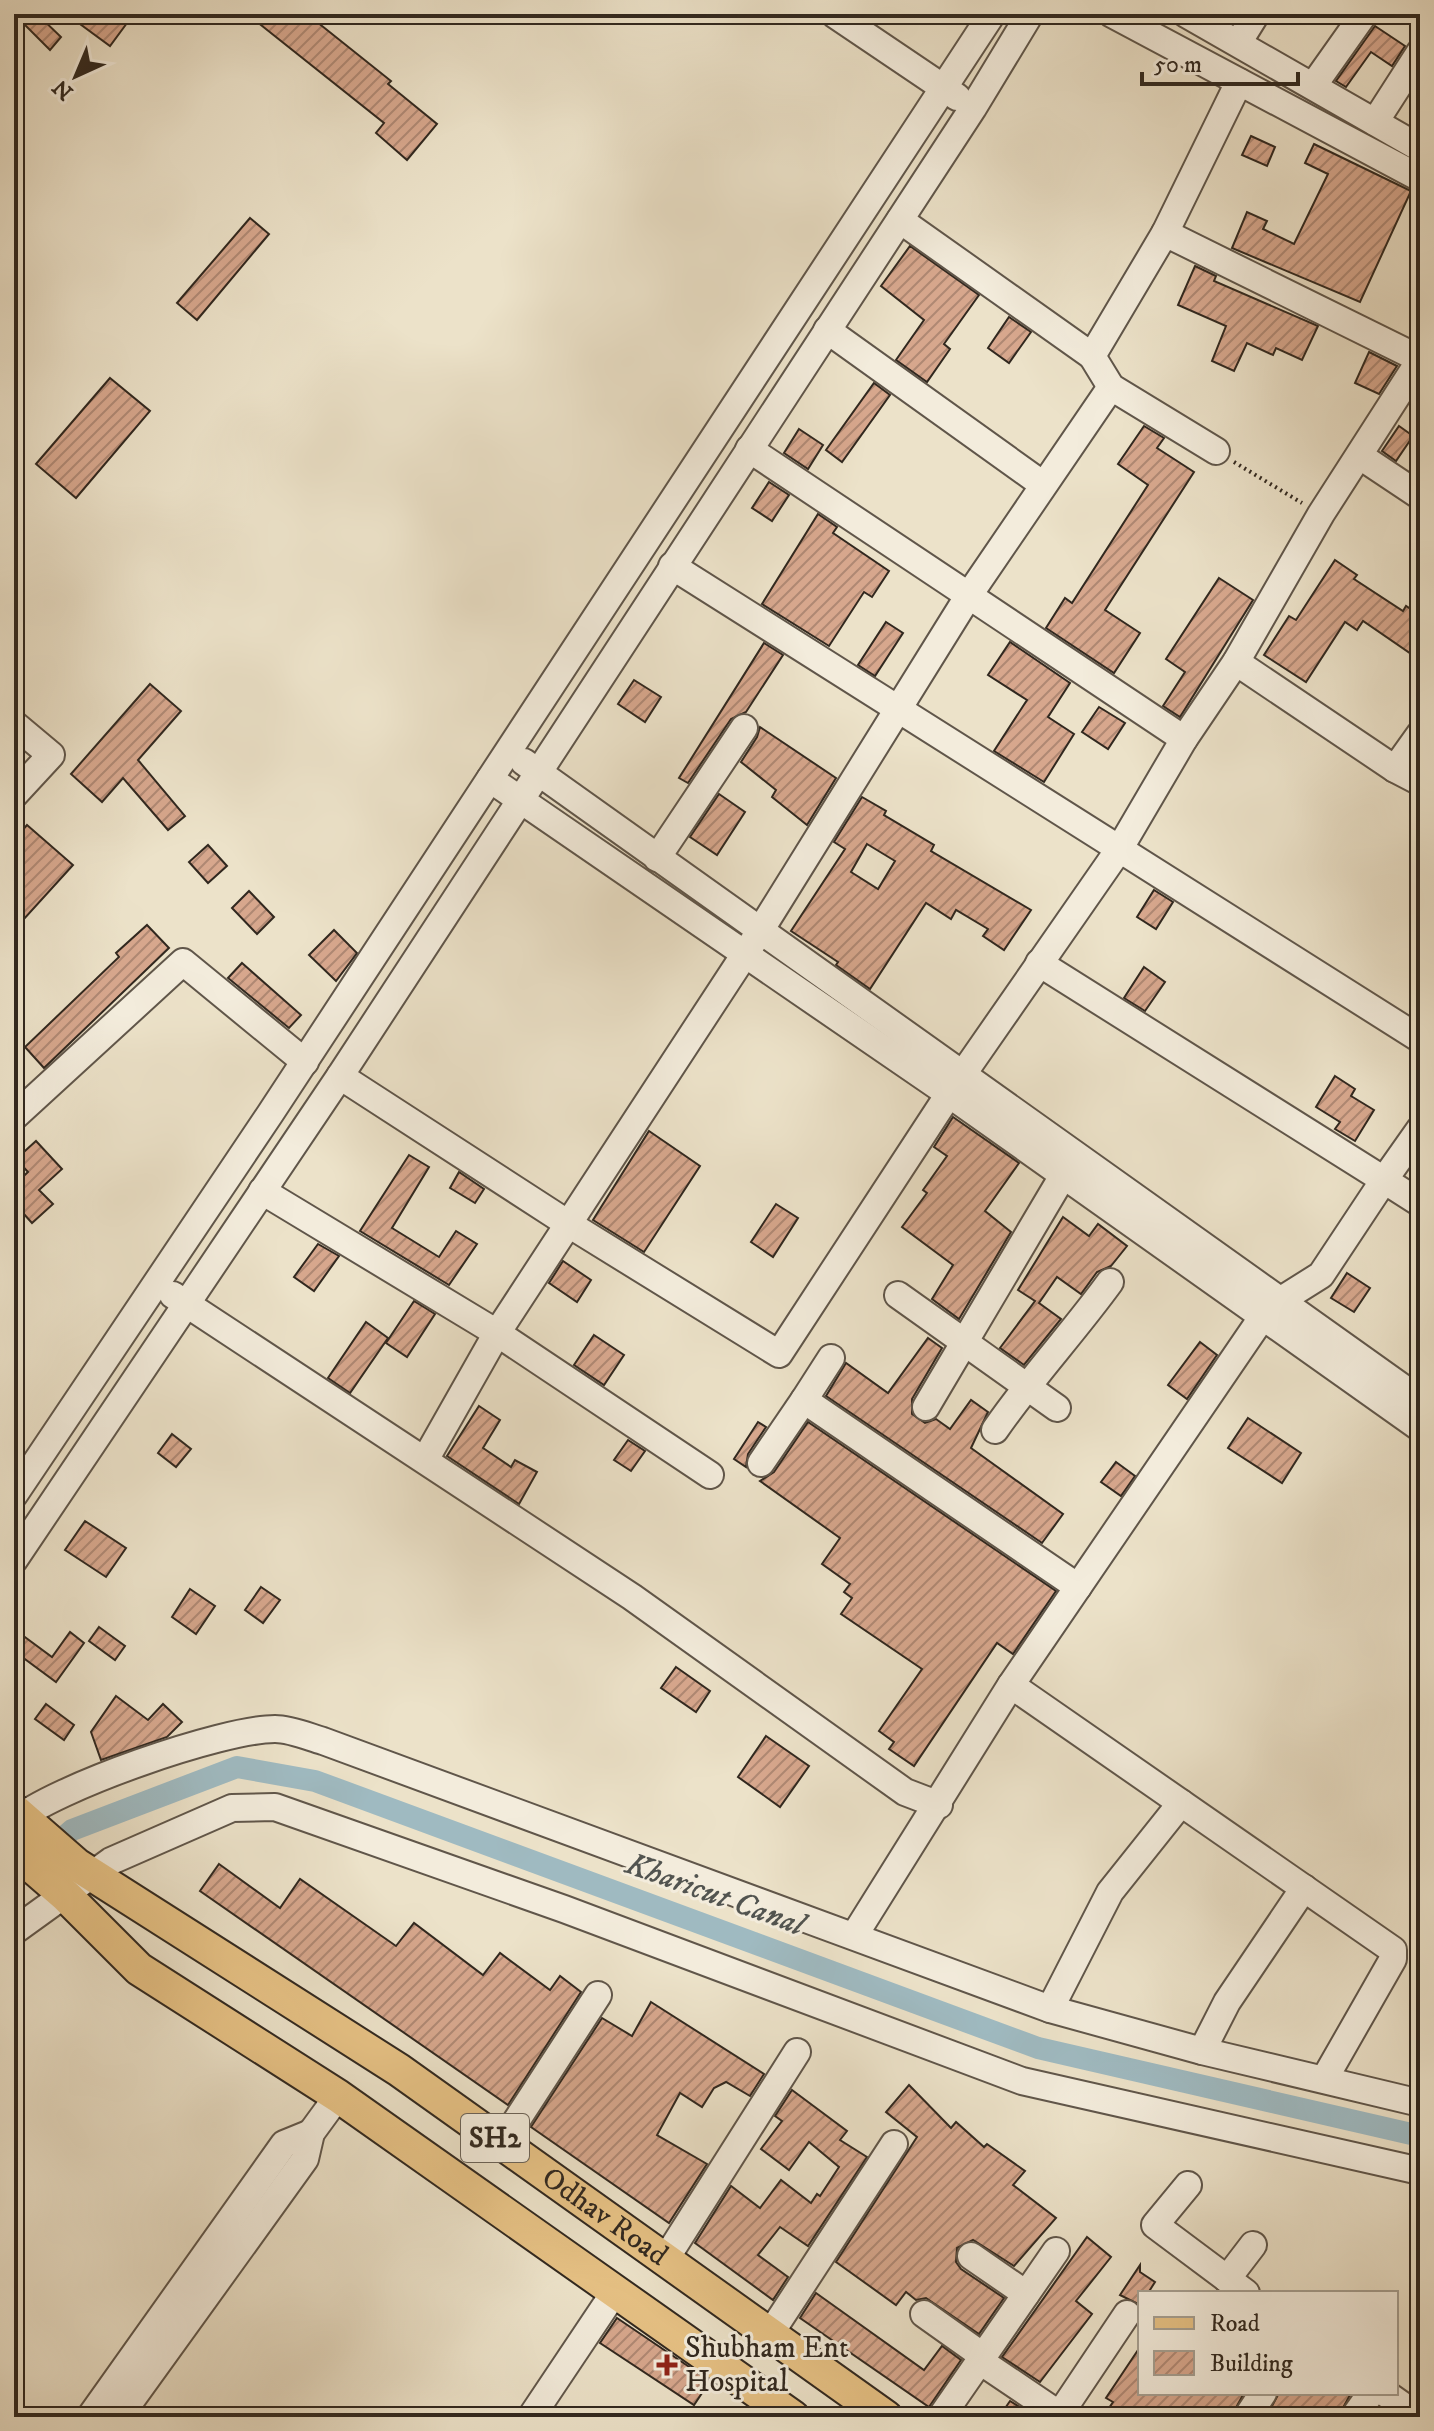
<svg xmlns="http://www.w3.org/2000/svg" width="1434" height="2431" font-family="'IM FELL DW Pica',serif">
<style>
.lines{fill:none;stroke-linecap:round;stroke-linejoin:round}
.canal{stroke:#9fbac1;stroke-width:22}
.building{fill:url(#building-hatch);stroke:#31281f;stroke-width:2;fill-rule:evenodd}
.minor-casing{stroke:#60564a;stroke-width:30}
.major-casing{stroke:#31281f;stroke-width:36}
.path{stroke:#31281f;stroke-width:4;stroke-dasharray:2 4;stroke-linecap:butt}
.minor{stroke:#f3ecdc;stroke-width:26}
.major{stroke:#e6c184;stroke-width:32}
.poi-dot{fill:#8f2418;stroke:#f3ecdc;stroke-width:3}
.labels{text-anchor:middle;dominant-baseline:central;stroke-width:6;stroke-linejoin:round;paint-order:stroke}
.shield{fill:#f3ecdc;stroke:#6b6358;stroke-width:2}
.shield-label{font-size:28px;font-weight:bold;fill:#31281f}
.street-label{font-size:30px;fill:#31281f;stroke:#f3ecdc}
.poi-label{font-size:30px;fill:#31281f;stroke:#f3ecdc;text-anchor:start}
.water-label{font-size:32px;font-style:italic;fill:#525450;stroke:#f3ecdc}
</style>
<defs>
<pattern id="building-hatch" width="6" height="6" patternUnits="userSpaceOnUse" patternTransform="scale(2)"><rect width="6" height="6" fill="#d7a78d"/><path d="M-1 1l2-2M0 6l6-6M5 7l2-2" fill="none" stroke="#af8873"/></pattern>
</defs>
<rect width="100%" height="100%" fill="#ece2c9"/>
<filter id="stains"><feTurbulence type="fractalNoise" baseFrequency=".0025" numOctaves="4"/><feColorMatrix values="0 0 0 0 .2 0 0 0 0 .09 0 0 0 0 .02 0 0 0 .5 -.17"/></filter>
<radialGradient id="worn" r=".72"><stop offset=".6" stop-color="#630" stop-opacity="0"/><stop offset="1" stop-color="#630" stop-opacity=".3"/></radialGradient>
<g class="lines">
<polyline class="canal" points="14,1880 72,1830 237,1767 315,1781 1038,2048 1420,2136"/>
</g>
<g class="building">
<polygon points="14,14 37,14 61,37 50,50"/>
<polygon points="87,14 115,14 127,23 110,46 80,24"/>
<polygon points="247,14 307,14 391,81 388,84 437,124 407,160 376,133 384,123"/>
<polygon points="1375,26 1405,46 1392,66 1371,52 1346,87 1336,81"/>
<polygon points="1251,136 1275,147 1267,166 1242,155"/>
<polygon points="1314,144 1411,191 1360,302 1232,248 1247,212 1267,221 1263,229 1294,244 1328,174 1305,163"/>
<polygon points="250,218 269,234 197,320 177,303"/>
<polygon points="910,246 979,295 944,344 950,349 927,382 896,360 924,320 881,286"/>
<polygon points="1195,266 1216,276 1214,281 1318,326 1302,360 1276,348 1273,355 1247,343 1234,371 1212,361 1226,326 1178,305"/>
<polygon points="1009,317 1031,332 1009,363 988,348"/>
<polygon points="1369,352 1397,366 1379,394 1355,383"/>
<polygon points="110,378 150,411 76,498 36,464"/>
<polygon points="874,383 890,395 842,462 826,450"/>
<polygon points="1144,426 1164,438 1157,448 1194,472 1105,610 1140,633 1114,673 1046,628 1065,598 1072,603 1148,485 1118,464"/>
<polygon points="1399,426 1413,436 1396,461 1382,451"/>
<polygon points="799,429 823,445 808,469 784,453"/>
<polygon points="769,482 789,495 772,521 752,508"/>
<polygon points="818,514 837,527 833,533 889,571 872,597 864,592 829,646 762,604"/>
<polygon points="1335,560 1357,575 1354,579 1403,611 1406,606 1420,615 1420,660 1363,621 1357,630 1345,622 1306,682 1264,655 1289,616 1296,620"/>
<polygon points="1219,578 1253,600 1180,717 1163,706 1185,672 1166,659"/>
<polygon points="886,622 903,633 875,676 858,665"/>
<polygon points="1010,642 1070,683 1048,717 1074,734 1044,782 994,751 1027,700 988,675"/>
<polygon points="764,643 783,655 746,712 731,719 688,783 679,778"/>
<polygon points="634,680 661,697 645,722 618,704"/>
<polygon points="150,684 181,711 138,760 185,816 168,830 123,778 102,802 71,774"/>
<polygon points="1099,707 1125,723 1108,749 1082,732"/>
<polygon points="760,727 836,778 807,825 772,797 776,790 741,762 757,737"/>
<polygon points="719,794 745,812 717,855 690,837"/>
<path d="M862,797L886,811L884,815L934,845L931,851L1031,910L1004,950L983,936L988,929L956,910L951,919L926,903L870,989L836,965L838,962L791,931L845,849L834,842ZM867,844L895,861L878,889L851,872Z"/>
<polygon points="27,825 73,865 14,930 14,840"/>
<polygon points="208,845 227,866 208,883 189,862"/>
<polygon points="1154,890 1173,902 1156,929 1137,917"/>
<polygon points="249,891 274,917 257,934 232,908"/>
<polygon points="147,925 169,948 44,1068 25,1047 119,957 116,953"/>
<polygon points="334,930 357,953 336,981 309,955"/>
<polygon points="242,963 301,1015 289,1028 228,978"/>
<polygon points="1144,967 1165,982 1145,1011 1124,998"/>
<polygon points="1335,1076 1355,1089 1351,1096 1374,1110 1355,1141 1335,1129 1340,1122 1316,1107"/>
<polygon points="953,1117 1019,1163 985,1211 1011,1232 959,1319 932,1299 953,1265 902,1227 927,1193 923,1190 947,1156 934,1147"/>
<polygon points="649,1131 700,1166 644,1252 593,1220"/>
<polygon points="36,1141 62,1169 39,1190 53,1204 32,1223 14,1203 14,1185 28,1172 16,1159"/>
<polygon points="409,1155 429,1167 392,1228 439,1257 456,1231 477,1244 449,1285 360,1231"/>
<polygon points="459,1172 484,1189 475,1203 450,1188"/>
<polygon points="776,1204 798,1218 773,1257 751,1242"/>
<polygon points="1063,1217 1089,1236 1098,1224 1127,1246 1111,1266 1097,1272 1081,1294 1057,1277 1039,1303 1061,1319 1024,1365 1000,1348 1035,1301 1018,1290"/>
<polygon points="318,1244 339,1256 314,1291 294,1277"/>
<polygon points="563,1261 591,1280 577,1302 549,1283"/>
<polygon points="1347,1273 1370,1288 1354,1312 1331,1298"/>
<polygon points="414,1301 435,1314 407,1357 386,1343"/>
<polygon points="366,1322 388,1338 350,1393 328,1378"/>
<polygon points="594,1335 624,1355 604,1385 574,1365"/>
<polygon points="928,1338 942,1348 912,1399 912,1414 925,1423 936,1419 950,1429 971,1400 988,1412 971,1448 1063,1514 1042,1543 826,1396 846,1363 888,1393"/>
<polygon points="1200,1342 1217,1355 1187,1399 1168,1385"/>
<polygon points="479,1406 500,1420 483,1448 511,1467 515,1460 537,1472 519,1504 447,1456"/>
<polygon points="1248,1418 1301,1453 1282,1483 1228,1448"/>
<polygon points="758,1422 766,1427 748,1454 746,1467 734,1459"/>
<polygon points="808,1422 1056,1591 1013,1654 997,1643 914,1766 889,1749 894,1742 879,1731 922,1669 841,1614 852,1598 844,1592 850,1584 822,1564 840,1538 760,1481 774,1472"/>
<polygon points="172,1434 191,1449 176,1467 158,1453"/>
<polygon points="628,1440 645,1451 631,1471 614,1460"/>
<polygon points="1116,1462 1135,1476 1121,1496 1101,1482"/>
<polygon points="85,1521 126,1548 106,1577 65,1550"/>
<polygon points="261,1587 280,1600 263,1623 245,1610"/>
<polygon points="190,1589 215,1606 196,1634 172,1617"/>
<polygon points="99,1627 125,1646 115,1660 89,1641"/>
<polygon points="14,1629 52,1657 70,1632 84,1643 56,1682 14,1651"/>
<polygon points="676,1667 710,1691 696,1712 661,1688"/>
<polygon points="116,1696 148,1720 163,1704 182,1722 167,1737 101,1760 91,1732"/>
<polygon points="46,1704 74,1725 64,1740 35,1719"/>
<polygon points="766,1736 809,1766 780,1807 738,1777"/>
<polygon points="219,1864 280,1908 300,1879 396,1946 414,1923 483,1975 500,1953 550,1990 560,1976 581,1992 508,2105 200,1891"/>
<polygon points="651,2002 764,2074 750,2096 726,2082 714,2088 702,2107 680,2093 657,2135 707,2164 669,2223 531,2127 602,2018 632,2036"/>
<polygon points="909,2085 951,2128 956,2122 984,2147 987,2144 1025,2171 1013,2185 1056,2218 1014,2266 973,2240 957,2248 956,2262 961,2269 1004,2298 979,2334 926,2298 916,2300 906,2292 896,2305 836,2262 917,2137 886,2112"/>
<polygon points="792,2090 847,2131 840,2140 867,2157 808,2246 780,2227 758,2255 788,2277 773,2300 695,2243 731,2186 760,2208 781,2180 811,2203 817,2194 820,2196 839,2167 809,2142 789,2170 761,2149 782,2121 775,2116"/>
<polygon points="1087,2237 1111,2257 1076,2301 1092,2314 1040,2382 1002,2357"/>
<polygon points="1140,2265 1140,2272 1155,2282 1148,2293 1140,2293 1140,2305 1120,2295"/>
<polygon points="816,2293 924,2370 942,2346 961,2360 929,2407 800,2318"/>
<polygon points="617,2318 710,2381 694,2405 600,2343"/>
<polygon points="1140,2347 1140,2393 1244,2393 1231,2417 1103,2417 1113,2402 1106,2398"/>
<polygon points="1279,2393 1348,2393 1350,2395 1338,2417 1266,2417"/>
<polygon points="1010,2401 1029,2413 1026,2417 999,2417"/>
</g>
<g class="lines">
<defs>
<g id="minor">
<polyline points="834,14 957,97"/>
<polyline points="1112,14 1420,178"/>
<polyline points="1186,14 1420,148"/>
<polyline points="1238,43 1256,14"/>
<polyline points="1313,86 1364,14"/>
<polyline points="1375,122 1420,52"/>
<polyline points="900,220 1092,356"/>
<polyline points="1165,233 1420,359"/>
<polyline points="827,330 1042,484"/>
<polyline points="749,449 1184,739"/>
<polyline points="1216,451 1111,387 1092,356 1165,233 1239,82"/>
<polyline points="1360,456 1420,496"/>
<polyline points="672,566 1420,1039"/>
<polyline points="1236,662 1395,769 1420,782"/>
<polyline points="14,724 51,755 14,795"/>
<polyline points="524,762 1420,1400"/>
<polyline points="1395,769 1420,734"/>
<polyline points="490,779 949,1094 1420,1428"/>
<polyline points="657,858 744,728"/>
<polyline points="1039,963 1384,1180 1420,1129"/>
<polyline points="340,1076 567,1223 779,1354 949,1094 1120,848 1184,739 1236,662 1321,514 1420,360"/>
<polyline points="14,1117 183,962 305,1062"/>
<polyline points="262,1191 497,1333 425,1460"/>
<polyline points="173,1295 632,1597 905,1792 939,1805"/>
<polyline points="898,1295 1057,1408"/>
<polyline points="831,1358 804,1400 1078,1587"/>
<polyline points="926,1407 1064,1174"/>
<path d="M995,1430C1030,1379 1073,1333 1110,1282"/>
<polyline points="761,1463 804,1400"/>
<polyline points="710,1475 497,1333 760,931 969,595 1111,387"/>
<polyline points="14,1495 270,1114 992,14"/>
<polyline points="14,1560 340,1076 973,108 1030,14"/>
<polyline points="1011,1685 1393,1950 1393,1959 1325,2078"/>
<path d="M14,1822C54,1788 222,1729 275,1729C291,1729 309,1737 323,1741L1050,2009L1202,2051L1420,2103"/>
<polyline points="14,1931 111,1861 232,1808 275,1807 564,1909 1022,2081 1420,2171"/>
<polyline points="854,1936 1011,1685 1261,1319 1278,1302 1321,1275 1384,1180 1420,1203"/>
<polyline points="1050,2009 1110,1892 1181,1803"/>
<polyline points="1202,2051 1227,2002 1304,1888"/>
<polyline points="502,2143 598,1995"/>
<polyline points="1188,2185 1155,2225 1246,2293"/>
<polyline points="971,2256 1026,2294"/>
<polyline points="665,2260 797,2052"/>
<polyline points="1227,2279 1253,2245"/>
<polyline points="924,2314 983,2356"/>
<polyline points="770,2334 894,2144"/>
<polyline points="980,2361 1060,2415"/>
<polyline points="1385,2393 1419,2417"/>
<polyline points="90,2417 284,2144 311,2133"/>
<polyline points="119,2417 305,2159 311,2133 338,2096"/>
<polyline points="531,2417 616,2290"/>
<polyline points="941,2417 1056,2251"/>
<polyline points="1058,2417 1127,2314"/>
<polyline points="1247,2417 1263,2393"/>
<polyline points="1354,2417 1371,2393"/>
</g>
<g id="major">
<path id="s1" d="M14,1810L77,1865L399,2070L886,2417"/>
<polyline points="14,1851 66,1896 139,1969 338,2096 793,2417"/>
</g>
</defs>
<use href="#minor" class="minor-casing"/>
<use href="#major" class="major-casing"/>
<polyline class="path" points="1234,462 1302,503"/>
<use href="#minor" class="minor"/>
<use href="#major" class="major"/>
</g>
<path class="poi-dot" d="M663 2353h8v8h8v8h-8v8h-8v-8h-8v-8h8z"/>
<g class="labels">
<rect class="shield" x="461" y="2114" width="68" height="48" rx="6"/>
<g class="shield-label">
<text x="495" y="2138">SH2</text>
</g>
<g class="street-label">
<text stroke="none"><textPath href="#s1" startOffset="718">Odhav Road</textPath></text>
</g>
<g class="poi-label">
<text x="685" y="2348">Shubham Ent<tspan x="685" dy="34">Hospital</tspan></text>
</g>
<g class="water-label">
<text transform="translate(715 1895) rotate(20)">Kharicut Canal</text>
</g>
</g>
<rect width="1434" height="2431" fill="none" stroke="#ece2c9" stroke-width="48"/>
<rect x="16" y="16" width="1402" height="2399" fill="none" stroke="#31281f" stroke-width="4"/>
<rect x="24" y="24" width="1386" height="2383" fill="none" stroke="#31281f" stroke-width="2"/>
<rect x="1138" y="2291" width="260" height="104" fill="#f3ecdc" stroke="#a59e90" stroke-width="2"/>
<rect x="1154" y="2317" width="40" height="12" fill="#e6c184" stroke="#a59e90" stroke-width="2"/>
<text x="1210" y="2331" font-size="24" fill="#31281f">Road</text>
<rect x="1154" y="2351" width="40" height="24" fill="url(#building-hatch)" stroke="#a59e90" stroke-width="2"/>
<text x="1210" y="2371" font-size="24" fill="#31281f">Building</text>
<g transform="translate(76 76) rotate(224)" stroke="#f3ecdc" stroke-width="6" paint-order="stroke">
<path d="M0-6L14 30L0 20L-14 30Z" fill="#31281f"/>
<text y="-12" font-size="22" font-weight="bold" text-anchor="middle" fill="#31281f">N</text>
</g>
<path d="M1142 72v12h156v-12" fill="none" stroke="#31281f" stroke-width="4"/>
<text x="1154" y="72" font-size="24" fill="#31281f" stroke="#f3ecdc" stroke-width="6" paint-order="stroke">50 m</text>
<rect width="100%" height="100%" filter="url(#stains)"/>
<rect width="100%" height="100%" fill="url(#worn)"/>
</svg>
